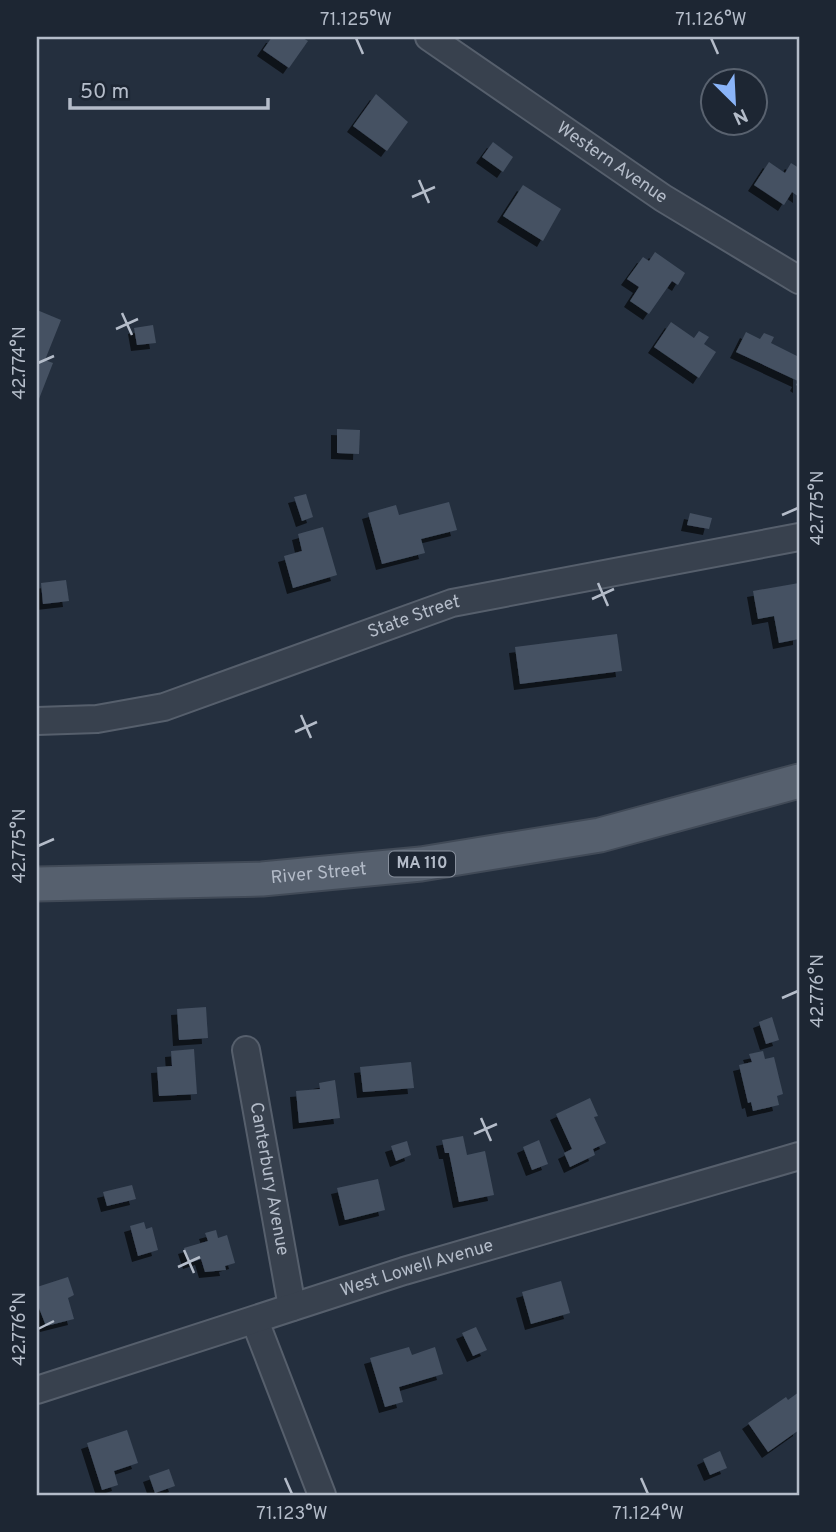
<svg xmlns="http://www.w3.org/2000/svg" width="836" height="1532" font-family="Overpass,sans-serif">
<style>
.building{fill:#455162;filter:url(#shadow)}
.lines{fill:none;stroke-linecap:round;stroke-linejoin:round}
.minor-casing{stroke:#565f6c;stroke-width:30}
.major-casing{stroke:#414a57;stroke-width:37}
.minor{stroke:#38414e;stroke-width:26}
.major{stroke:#56606e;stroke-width:33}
.ticks{fill:none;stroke:#b4bcc9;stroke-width:2.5}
.labels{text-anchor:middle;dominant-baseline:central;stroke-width:5;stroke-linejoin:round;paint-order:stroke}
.shield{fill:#1d2633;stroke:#878f9c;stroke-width:2}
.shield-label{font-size:16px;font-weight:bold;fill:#b4bcc9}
.street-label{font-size:18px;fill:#b4bcc9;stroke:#1d2633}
.neatline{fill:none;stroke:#b4bcc9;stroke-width:2.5}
.ticks-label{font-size:18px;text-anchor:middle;fill:#b4bcc9}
</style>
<defs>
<filter id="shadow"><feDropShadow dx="-6" dy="6" stdDeviation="0" flood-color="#0009"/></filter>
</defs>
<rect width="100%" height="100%" fill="#242f3e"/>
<g class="building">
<polygon points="272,37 301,37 308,41 289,68 263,50"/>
<polygon points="376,94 408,122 387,151 353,126"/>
<polygon points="493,142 513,157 503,172 482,157"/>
<polygon points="769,162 785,173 791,163 799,168 799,197 792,192 784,205 754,185"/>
<polygon points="523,185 561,209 543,241 503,216"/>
<polygon points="655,252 685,273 678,285 672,281 649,314 630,301 639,287 627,279 643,257 649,261"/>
<polygon points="37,310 61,320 45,360 53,363 37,404"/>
<polygon points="671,322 694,338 699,331 709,337 704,344 716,352 699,378 654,347"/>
<polygon points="153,325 156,343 137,345 134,328"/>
<polygon points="746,332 760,339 764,333 774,337 771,343 799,357 799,387 796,385 798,381 736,352"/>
<polygon points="337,429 360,430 359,454 337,453"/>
<polygon points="306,494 313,517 302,521 294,497"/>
<polygon points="449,502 457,530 421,539 425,553 382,564 368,513 396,505 399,515"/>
<polygon points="690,513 712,518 709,529 687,525"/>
<polygon points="323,527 337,575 293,588 284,556 302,551 298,534"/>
<polygon points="66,580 69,601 43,604 41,583"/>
<polygon points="799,583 799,639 779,643 774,616 758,619 753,591"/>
<polygon points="617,634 622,671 520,684 515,647"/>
<polygon points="206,1007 208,1038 179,1040 177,1009"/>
<polygon points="772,1017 779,1040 766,1044 759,1022"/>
<polygon points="194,1049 197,1094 159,1096 157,1067 172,1066 171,1051"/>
<polygon points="763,1051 765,1059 774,1057 783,1094 777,1096 779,1105 753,1111 751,1102 748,1103 739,1065 752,1062 749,1054"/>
<polygon points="411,1062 414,1088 363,1092 360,1067"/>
<polygon points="335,1080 340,1118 299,1123 296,1091 320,1089 319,1083"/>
<polygon points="590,1098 598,1116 594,1117 606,1143 593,1149 595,1155 570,1167 564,1153 572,1149 556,1114"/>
<polygon points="463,1136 467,1155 485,1151 494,1195 459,1202 449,1153 445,1153 442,1140"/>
<polygon points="539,1140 548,1164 532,1170 523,1147"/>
<polygon points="407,1141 411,1155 396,1161 391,1146"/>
<polygon points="378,1179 385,1210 345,1220 337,1188"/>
<polygon points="132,1185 136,1199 107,1206 103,1192"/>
<polygon points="144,1222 146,1229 152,1227 158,1250 138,1256 130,1226"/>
<polygon points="216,1230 218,1238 227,1235 235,1263 225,1266 226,1270 205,1272 201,1259 189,1263 184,1248 208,1241 205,1233"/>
<polygon points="68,1277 74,1295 68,1298 74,1319 46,1326 37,1303 37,1287"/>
<polygon points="561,1281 570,1313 531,1324 522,1292"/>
<polygon points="476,1327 487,1350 473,1356 462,1333"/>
<polygon points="409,1347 412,1355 435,1347 443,1374 399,1387 403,1402 385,1407 370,1358"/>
<polygon points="799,1392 799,1430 768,1452 748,1423 786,1397 788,1400"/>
<polygon points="127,1430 138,1463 114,1471 118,1485 102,1490 87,1443"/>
<polygon points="720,1451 727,1468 710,1475 703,1459"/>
<polygon points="169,1469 175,1486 155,1493 149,1476"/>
</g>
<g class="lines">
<defs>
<g id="minor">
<path id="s1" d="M429,37L663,198L799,280"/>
<path id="s2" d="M37,721L97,719L164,707L452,603L799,537"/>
<path id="s3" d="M246,1050L292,1307"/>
<polyline points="255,1321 322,1495"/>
<path id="s4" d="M37,1390L404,1271L799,1156"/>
</g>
<g id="major">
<path id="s5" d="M37,884L262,879L421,864L600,835L799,781"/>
</g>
</defs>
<use href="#minor" class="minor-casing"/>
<use href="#major" class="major-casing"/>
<use href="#minor" class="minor"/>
<use href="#major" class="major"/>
</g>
<path class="ticks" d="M356,38L363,54M711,38L718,54M419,180L429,203M412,197L435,187M122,313L132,335M116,329L138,319M38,363L54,356M782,515L798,508M598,583L608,606M592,599L614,589M301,715L311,738M295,732L317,722M38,846L54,839M782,998L798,991M481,1118L491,1141M474,1134L497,1124M184,1250L194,1273M178,1267L200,1257M38,1329L54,1321M285,1478L292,1494M641,1478L648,1494"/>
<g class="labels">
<rect class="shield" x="389" y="851.5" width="66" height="25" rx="5"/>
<g class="shield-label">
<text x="422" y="864">MA 110</text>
</g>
<g class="street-label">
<text stroke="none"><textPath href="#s1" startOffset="222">Western Avenue</textPath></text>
<text stroke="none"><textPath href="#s2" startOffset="394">State Street</textPath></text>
<text stroke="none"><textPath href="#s5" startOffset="282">River Street</textPath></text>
<text stroke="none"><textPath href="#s3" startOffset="131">Canterbury Avenue</textPath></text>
<text stroke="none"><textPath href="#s4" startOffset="399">West Lowell Avenue</textPath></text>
</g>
</g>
<rect width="836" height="1532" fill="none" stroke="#1d2633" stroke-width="77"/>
<g transform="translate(734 102) rotate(156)"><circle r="33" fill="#1d2633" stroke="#59626f" stroke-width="2"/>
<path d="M0-5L12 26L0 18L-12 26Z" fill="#8ab4f8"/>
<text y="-10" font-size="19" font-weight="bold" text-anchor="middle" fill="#b4bcc9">N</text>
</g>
<path d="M70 98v10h198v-10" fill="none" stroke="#b4bcc9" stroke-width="3.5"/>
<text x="80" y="98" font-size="21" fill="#b4bcc9" stroke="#1d2633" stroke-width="5" paint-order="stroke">50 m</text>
<rect x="38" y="38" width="760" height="1456" class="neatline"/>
<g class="ticks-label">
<text x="356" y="25">71.125°W</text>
<text x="711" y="25">71.126°W</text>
<text transform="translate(19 363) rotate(-90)" y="6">42.774°N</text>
<text transform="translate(817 508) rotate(-90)" y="6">42.775°N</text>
<text transform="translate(19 846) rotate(-90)" y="6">42.775°N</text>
<text transform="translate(817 991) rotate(-90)" y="6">42.776°N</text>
<text transform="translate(19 1329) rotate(-90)" y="6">42.776°N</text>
<text x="292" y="1519">71.123°W</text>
<text x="648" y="1519">71.124°W</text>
</g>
</svg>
